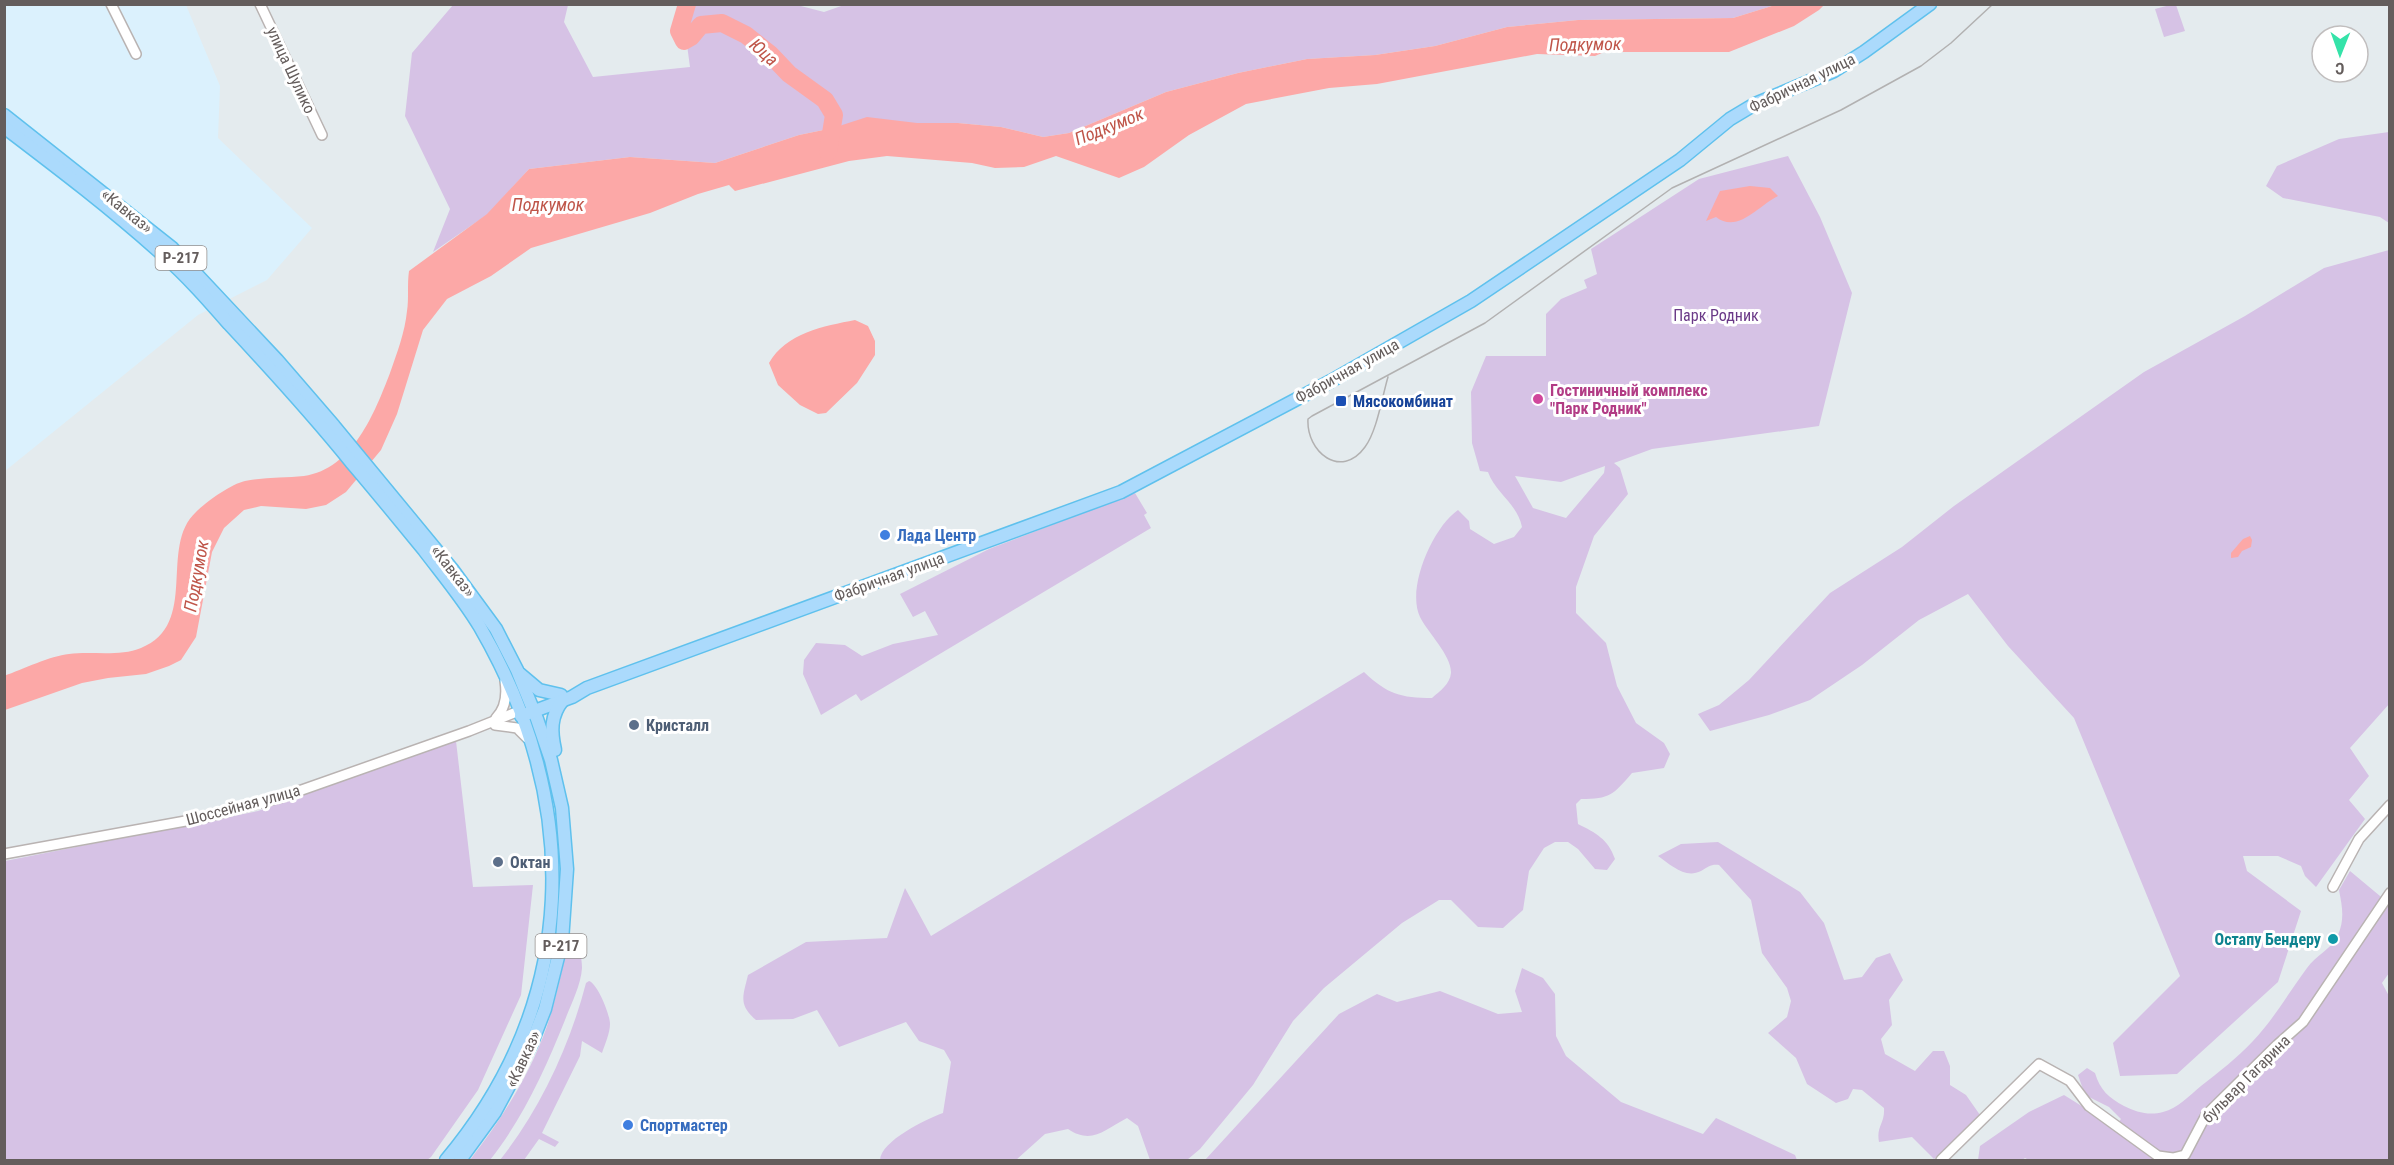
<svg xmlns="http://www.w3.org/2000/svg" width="2394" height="1165" font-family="'Roboto Condensed',sans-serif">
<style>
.commercial{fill:#dbf1fd}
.green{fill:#d6c2e5;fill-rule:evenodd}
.water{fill:#fca8a7}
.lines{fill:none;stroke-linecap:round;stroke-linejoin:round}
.river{stroke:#fca8a7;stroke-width:18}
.minor-casing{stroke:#b9b3b2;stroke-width:12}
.major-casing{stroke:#5fc1ed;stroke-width:15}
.minor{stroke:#fff;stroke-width:9}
.major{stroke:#abdafc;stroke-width:12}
.tram{stroke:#b2b1b1;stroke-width:1.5}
.hotel-dot{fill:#d1479c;stroke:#fff;stroke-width:2}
.transit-dot{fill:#1a4fb4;stroke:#fff;stroke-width:2}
.shop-dot{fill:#3f7fe0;stroke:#fff;stroke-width:2}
.service-dot{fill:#5c6f8a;stroke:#fff;stroke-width:2}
.culture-dot{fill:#0f9aa8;stroke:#fff;stroke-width:2}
.labels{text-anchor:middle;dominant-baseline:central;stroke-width:6;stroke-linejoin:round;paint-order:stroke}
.shield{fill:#fff;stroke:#928e8d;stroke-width:1.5}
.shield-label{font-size:15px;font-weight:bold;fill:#645d5c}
.street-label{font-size:16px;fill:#645d5c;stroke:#fff}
.park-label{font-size:16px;fill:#6a3987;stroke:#fff}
.hotel-label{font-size:16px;font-weight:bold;fill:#b23c85;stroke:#fff;text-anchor:start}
.transit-label{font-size:16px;font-weight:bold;fill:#164399;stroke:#fff;text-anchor:start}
.shop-label{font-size:16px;font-weight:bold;fill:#366cbe;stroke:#fff;text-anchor:start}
.service-label{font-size:16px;font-weight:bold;fill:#4e5e75;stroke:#fff;text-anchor:start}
.culture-label{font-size:16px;font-weight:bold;fill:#0d838f;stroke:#fff;text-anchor:end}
.water-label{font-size:18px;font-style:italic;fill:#bf5549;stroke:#fff}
</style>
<rect width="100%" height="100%" fill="#e4ebee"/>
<polygon class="commercial" points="105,4 107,8 114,4 186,5 220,86 218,138 312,228 267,280 198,315 5,471 5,5"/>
<g class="green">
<polygon points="847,4 1775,5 1733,18 1578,20 1507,27 1435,46 1375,55 1307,59 1238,73 1166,92 1069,133 1043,137 1001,127 958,123 833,128 799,135 715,163 630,157 529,169 488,214 433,252 450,209 405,116 412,53 453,5 568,5 564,22 593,77 690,67 685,30 692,5 797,5 824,12"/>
<polygon points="2170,5 2176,5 2185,31 2164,37 2155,9"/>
<polygon points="2389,132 2389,223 2380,217 2283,198 2266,186 2277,166 2339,139"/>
<path d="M1788,156L1820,217L1852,293L1819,426L1652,449L1614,463L1620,468L1628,494L1594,536L1576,587V613L1606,643L1617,686L1636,723L1664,743L1670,754L1664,768L1632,773C1613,795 1610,799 1581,799L1576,804L1578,824C1596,833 1608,839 1615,859L1607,870L1595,869L1578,849L1568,842H1555L1544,848L1529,871L1523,910L1503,928L1478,927L1451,900H1439L1402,923L1324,988L1293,1021L1253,1085L1200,1149L1187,1160H1150L1138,1126L1127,1118C1104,1130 1092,1145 1068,1129L1045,1134L1016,1160H880C881,1141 926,1119 943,1113L951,1062L944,1050L919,1041L906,1022L839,1047L817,1010L793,1019L756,1020C738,1005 743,996 748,975L806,942L887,938L905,888L931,936L1364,672C1387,694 1401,698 1432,698C1440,691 1450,684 1451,673C1452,656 1428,633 1420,617C1406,588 1433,527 1458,510L1469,521L1470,529L1494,544L1514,537L1522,527C1517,503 1496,494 1488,472L1480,471L1472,443L1471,392L1486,356H1546V314L1561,299L1587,288L1584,280L1597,274L1591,249L1699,179ZM1605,466L1604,473L1566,518L1533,508L1515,476L1561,482Z"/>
<polygon points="2389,250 2390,703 2350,748 2369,776 2349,800 2365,819 2316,887 2305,876 2301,866 2278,856 2243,856 2247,871 2301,911 2278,982 2177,1074 2120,1076 2113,1043 2180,976 2074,718 2008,646 1968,594 1919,620 1862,665 1810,700 1769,715 1710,731 1698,714 1719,705 1749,680 1830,593 1902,547 1954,506 2144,372 2245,316 2324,268"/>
<polygon points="1135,493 1147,513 1144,515 1151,528 861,701 856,694 821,715 803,674 804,660 816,643 845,645 862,656 893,644 938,635 925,611 913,617 900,594 989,549"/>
<polygon points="456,741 473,887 533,885 521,995 478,1090 431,1157 427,1160 5,1160 5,861 258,811"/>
<path d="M1718,842L1800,892L1824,923L1844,980L1862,977L1876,958L1890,953L1903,980L1889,1000L1892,1025L1881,1039L1885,1054L1915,1071L1933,1051H1944L1950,1066V1085L1966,1095L1980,1115L1934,1159L1912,1137L1879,1142C1876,1126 1885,1124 1884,1108L1862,1090L1853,1089L1848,1099L1836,1103L1807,1084L1796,1058L1768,1033L1787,1017L1791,1001L1787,988L1762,953L1751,900L1719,865C1711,864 1708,867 1701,871C1685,879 1671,865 1658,856L1681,844Z"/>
<path d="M2350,871L2386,901L2389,897V973L2382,983L2390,998L2389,1160H2029L2025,1158L2022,1160H1978L1980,1146L2029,1112L2064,1095L2104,1120L2118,1123L2121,1119L2109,1107L2085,1095L2078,1075L2087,1068L2095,1073C2100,1090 2109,1098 2124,1106C2136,1112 2149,1116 2163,1112C2178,1108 2189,1096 2201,1086C2219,1072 2237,1058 2253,1041C2274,1019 2289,992 2307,968C2316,955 2331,950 2338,935C2345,919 2342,906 2339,890Z"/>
<path d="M570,937H574C579,946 582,957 582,968C581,985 571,1004 565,1020C545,1070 523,1118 490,1160H470C501,1120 530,1075 547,1026C557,997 562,967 570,937Z"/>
<polygon points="1522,968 1543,978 1555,994 1556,1036 1566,1056 1621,1102 1703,1134 1716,1118 1795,1155 1797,1160 1205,1160 1339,1014 1377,994 1397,1002 1440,991 1498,1014 1522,1012 1515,991"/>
<path d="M589,981C597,983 610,1014 610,1024C610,1033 605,1044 602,1053L582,1041L580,1056L542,1133L559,1142L555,1147L539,1139L524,1160H500C540,1110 570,1045 586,983Z"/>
</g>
<g class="water">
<path d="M1775,5H1824L1819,10L1794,26L1729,52H1604L1595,56L1537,54L1377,84L1329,88L1246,104L1189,135L1144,167L1119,178L1056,156L1024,167L995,168L972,163L887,156L849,161L735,191L729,185L698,194L650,213L531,248L491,276L447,299L423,330L397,414L381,450L346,492L326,505L306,509L261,506L244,510L224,528L212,552L196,637L181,660L169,666L146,674L108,678L82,683L5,710L4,676C23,669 50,656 69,654C92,651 119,657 141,648C200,624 158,547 196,512C206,502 231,484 245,481C264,477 285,478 304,476C353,469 375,412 390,373C397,353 405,332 407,311C409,298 407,285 409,271L487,214L529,169L630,157L715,163L799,135L833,128L867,117L917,123H958L1001,127L1043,137L1069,133L1166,92L1238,73L1307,59L1375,55L1435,46L1507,27L1578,20L1733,18Z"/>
<path d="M1750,186L1770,188L1778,196C1759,205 1738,234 1716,217L1706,221L1720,191Z"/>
<path d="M855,320L868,326L875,341V355L857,383L826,413L818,414L800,405L778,385L769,363C786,333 824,326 855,320Z"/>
<polygon points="2250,536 2252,540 2251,547 2242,551 2238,557 2231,558 2231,553 2243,539"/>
</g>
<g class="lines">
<polyline class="river" points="687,4 679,31 684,41 691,37 701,25 722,23 746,35 770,54 789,74 825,100 834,115 828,152"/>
<defs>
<g id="minor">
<polyline points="111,4 136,54"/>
<polyline points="260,4 322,135"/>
<path d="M496,718C506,708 507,694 505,681"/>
<polyline points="495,725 517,728 527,738"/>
<polyline points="4,854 202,818 279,798 469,731 519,711"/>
<polyline points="2333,887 2359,839 2390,805"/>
<polyline points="1941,1160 2039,1064 2070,1081 2089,1106 2158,1156 2173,1158 2185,1155 2206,1115 2277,1045 2303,1022 2390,893"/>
</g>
<g id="major">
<polyline points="4,115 172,248 277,360 334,426 452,569 496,629 517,670 537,719 551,760 562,808 567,869 562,941 545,1009 531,1045 495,1112 460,1160"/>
<path d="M4,127C58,168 112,209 163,255C187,276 208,300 229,324C271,369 312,414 351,462C376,491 400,521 424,550C443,575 464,600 480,627C583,805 580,1000 446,1160"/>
<polyline points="520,674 539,690 561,695"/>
<polyline points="521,716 572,697 587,688 1121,492 1331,381 1471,301 1680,160 1730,119 1755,104 1834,71 1864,52 1930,4"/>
<path d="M555,750C551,732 550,716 563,700"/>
</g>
</defs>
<use href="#minor" class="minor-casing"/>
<use href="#major" class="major-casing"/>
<use href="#minor" class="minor"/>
<use href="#major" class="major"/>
<path class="tram" d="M1388,377C1382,397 1377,431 1365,447C1341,480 1306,452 1308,419L1312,416L1485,323L1672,188L1841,110L1921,66L1951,43L1993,4"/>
</g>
<circle class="hotel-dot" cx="1538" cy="399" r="6"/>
<rect class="transit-dot" x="1335" y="395" width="12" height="12" rx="3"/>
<g class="shop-dot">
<circle cx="885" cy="535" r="6"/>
<circle cx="628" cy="1125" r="6"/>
</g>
<g class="service-dot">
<circle cx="634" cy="725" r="6"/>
<circle cx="498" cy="862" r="6"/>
</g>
<circle class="culture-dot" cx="2333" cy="939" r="6"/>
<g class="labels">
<g class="shield">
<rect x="155.5" y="246" width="51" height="24" rx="4.5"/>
<rect x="535.5" y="934" width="51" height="24" rx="4.5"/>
</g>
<g class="shield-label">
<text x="181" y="258">Р-217</text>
<text x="561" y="946">Р-217</text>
</g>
<g class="street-label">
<text transform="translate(291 70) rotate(65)">улица Шулико</text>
<text transform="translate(1802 83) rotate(-26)">Фабричная улица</text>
<text transform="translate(127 211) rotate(39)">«Кавказ»</text>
<text transform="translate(1347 371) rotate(-29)">Фабричная улица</text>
<text transform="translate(453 571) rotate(52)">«Кавказ»</text>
<text transform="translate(889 577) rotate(-20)">Фабричная улица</text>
<text transform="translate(243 805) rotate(-15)">Шоссейная улица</text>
<text transform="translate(523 1059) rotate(-65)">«Кавказ»</text>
<text transform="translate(2246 1079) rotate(-45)">бульвар Гагарина</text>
</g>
<g class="park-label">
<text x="1716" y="315">Парк Родник</text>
</g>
<g class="hotel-label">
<text x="1550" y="390">Гостиничный комплекс<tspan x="1550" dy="18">"Парк Родник"</tspan></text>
</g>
<g class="transit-label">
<text x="1353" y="401">Мясокомбинат</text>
</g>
<g class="shop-label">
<text x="897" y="535">Лада Центр</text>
<text x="640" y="1125">Спортмастер</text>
</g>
<g class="service-label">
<text x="646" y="725">Кристалл</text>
<text x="510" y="862">Октан</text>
</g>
<g class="culture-label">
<text x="2321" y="939">Остапу Бендеру</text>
</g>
<g class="water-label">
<text transform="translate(1585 44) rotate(-1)">Подкумок</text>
<text transform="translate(764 52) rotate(42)">Юца</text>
<text transform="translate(1109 126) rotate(-22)">Подкумок</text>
<text x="548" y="204">Подкумок</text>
<text transform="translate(196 576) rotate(-80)">Подкумок</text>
</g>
</g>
<rect width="2394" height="1165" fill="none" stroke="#645d5c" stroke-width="12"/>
<g transform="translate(2340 54) rotate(181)"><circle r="28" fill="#ffffff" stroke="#c1bebe" stroke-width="1.5"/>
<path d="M0-4.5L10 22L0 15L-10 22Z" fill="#35e3a9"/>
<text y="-9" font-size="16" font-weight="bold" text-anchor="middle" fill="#645d5c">С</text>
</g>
</svg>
